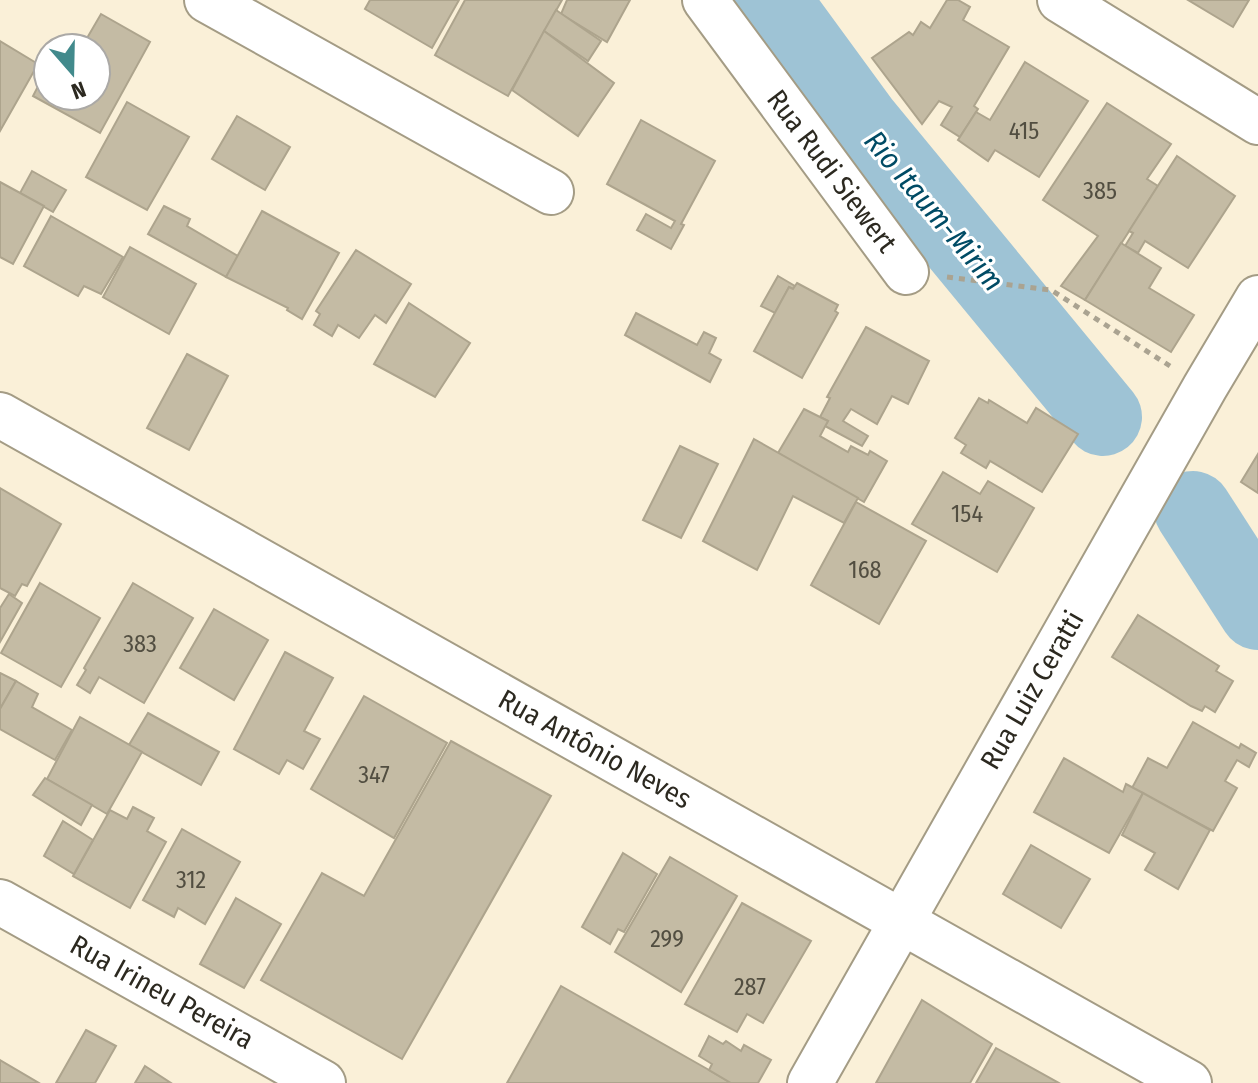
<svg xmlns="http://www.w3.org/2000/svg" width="1258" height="1083" font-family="'Fira Sans Condensed',sans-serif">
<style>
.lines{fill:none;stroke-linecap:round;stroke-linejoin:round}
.river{stroke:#9ec3d5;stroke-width:78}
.building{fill:#c4bba4;stroke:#ada48d;stroke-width:2}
.minor-casing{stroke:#a49c85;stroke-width:48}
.tertiary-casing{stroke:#a49c85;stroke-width:48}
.path{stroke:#aaa391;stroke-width:5;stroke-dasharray:6 6;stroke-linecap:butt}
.minor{stroke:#fff;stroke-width:44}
.tertiary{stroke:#fff;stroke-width:44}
.labels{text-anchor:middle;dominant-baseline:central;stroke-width:6;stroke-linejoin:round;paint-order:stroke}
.number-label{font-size:24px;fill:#524e41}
.street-label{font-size:28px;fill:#2c2920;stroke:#fff}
.water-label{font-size:30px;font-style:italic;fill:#004b65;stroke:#fff}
</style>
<rect width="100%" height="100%" fill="#faf0d8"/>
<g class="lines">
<g class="river">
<polyline points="771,0 861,123 1103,417"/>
<polyline points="1193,510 1258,611"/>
</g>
</g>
<g class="building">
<polygon points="370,0 459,0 432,48 365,9"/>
<polygon points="465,0 562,0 508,96 435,55"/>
<polygon points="567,0 630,0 607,42 561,14"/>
<polygon points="947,0 958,0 970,7 963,20 1009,47 974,106 978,109 960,137 941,125 952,107 939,101 922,124 872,58 909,32 913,35 921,22 930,28"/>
<polygon points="1188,0 1249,0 1233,27"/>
<polygon points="556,10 601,41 588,61 544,31"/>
<polygon points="101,14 150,42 100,133 33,96 48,67 48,96 96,96 96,48 58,48 65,36 83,45"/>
<polygon points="544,31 614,83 578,136 512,90"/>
<polygon points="0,41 38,64 0,131"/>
<polygon points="1025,62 1088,101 1039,177 995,150 988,161 958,140 976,112 990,120"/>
<polygon points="127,102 189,137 147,210 86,177"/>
<polygon points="1107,103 1171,144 1147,179 1158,186 1085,300 1061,286 1098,236 1043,200"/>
<polygon points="237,116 290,147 265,190 212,159"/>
<polygon points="641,120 715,161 681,224 684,225 671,249 637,230 646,214 671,228 675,221 607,184"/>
<polygon points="1177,156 1235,196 1188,268 1145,241 1138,253 1125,246 1133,233 1129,231"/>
<polygon points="32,171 66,190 53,212 20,193"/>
<polygon points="0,182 44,206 13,264 0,257"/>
<polygon points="164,206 190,219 187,226 238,256 226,277 148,234"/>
<polygon points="262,211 339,253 302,319 287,310 288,308 226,277"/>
<polygon points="51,216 123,257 101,294 84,286 78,296 24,266"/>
<polygon points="1121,243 1161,268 1149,288 1194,315 1171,352 1085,300"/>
<polygon points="130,247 196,284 169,334 103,297"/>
<polygon points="356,250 411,284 386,323 375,315 359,338 338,325 332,336 314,325 320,314 316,311"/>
<polygon points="778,276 795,286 793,289 789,287 775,313 761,306"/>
<polygon points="797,283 838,305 835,311 838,313 802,378 754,351 789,287 793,289"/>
<polygon points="409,303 470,343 435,397 374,364"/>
<polygon points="636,313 697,345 704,332 716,338 709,353 721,360 710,382 625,335"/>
<polygon points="866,327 929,361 908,404 892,396 877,424 851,409 843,421 868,436 862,446 825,426 828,421 820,417 830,398 827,397"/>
<polygon points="187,354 228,376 189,450 147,428"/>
<polygon points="979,398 988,403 989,400 1027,423 1036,408 1078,434 1042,492 990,461 986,468 961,453 966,445 955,438"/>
<polygon points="804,409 828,421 820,436 848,452 851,446 868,455 870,451 887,461 864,502 778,453"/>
<polygon points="754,439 858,498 844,523 793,496 757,570 703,541"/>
<polygon points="680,446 718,464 681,538 643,520"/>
<polygon points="1258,454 1258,493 1241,482"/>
<polygon points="943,472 980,494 988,481 1034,508 997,572 912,524"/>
<polygon points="0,488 61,524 27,586 22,584 15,596 0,588"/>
<polygon points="856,502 926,541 879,624 811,585"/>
<polygon points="40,583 100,618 61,687 1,653"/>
<polygon points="133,583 193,618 144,703 99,677 90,693 77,685 86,670 84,668"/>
<polygon points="9,594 22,603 0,642 0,608"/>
<polygon points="214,609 268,640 234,700 180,668"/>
<polygon points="1138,615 1219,666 1216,671 1233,681 1215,712 1205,706 1202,711 1191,706 1112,657"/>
<polygon points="285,652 333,678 304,731 320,739 303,769 287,760 279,774 234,749"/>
<polygon points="0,673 16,681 0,709"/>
<polygon points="16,681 38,694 32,707 72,730 55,760 0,729 0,709"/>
<polygon points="364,696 447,743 394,838 311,789"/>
<polygon points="148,713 219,752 201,785 129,745"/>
<polygon points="80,717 142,752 107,814 47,779"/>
<polygon points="1193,722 1239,748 1241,744 1256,753 1249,767 1237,760 1225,781 1237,788 1213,831 1132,788 1148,758 1167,768"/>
<polygon points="451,741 551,796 402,1059 261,980 322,873 364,896"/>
<polygon points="1064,758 1123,792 1126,784 1143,793 1109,853 1034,812"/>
<polygon points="45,778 92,805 81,825 33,795"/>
<polygon points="1143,793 1210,830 1178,889 1145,870 1155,853 1122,835"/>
<polygon points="133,807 154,818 147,831 166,842 130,908 73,876 110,810 127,819"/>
<polygon points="63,821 93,840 74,874 44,856"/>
<polygon points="182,829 240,862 205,924 178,908 174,917 143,900"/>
<polygon points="1031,845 1090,879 1061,928 1003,894"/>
<polygon points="623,853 657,874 624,932 618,929 610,944 582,927"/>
<polygon points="670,857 737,896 681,992 615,952"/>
<polygon points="236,898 281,924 244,988 200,964"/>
<polygon points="742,903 811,941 763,1023 747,1014 737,1032 685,1004"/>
<polygon points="561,986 709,1070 731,1083 507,1083"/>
<polygon points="922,1000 992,1044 970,1083 876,1083"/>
<polygon points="86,1030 116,1046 95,1083 56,1083"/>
<polygon points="709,1036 723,1044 726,1041 741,1051 744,1045 771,1060 758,1083 731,1083 709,1070 712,1064 699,1056"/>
<polygon points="996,1048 1059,1083 976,1083"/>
<polygon points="0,1060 39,1083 0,1083"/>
<polygon points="145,1066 171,1083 135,1083"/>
</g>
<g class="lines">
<defs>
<g id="minor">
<polyline points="207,0 551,192"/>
<polyline points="705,0 906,272"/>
<polyline points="0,415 1189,1083"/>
<polyline points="0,902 323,1083"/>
<polyline points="810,1083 1205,387 1258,298"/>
</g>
<polyline id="tertiary" points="1060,0 1258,122"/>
</defs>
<use href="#minor" class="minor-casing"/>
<use href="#tertiary" class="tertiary-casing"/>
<polyline class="path" points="947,277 1051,290 1170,366"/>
<use href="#minor" class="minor"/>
<use href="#tertiary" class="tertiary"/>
</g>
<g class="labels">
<g class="number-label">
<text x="1024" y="131">415</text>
<text x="1100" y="191">385</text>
<text x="967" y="514">154</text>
<text x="865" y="570">168</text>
<text x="140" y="644">383</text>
<text x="374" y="775">347</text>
<text x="191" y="880">312</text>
<text x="667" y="939">299</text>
<text x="750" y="987">287</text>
</g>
<g class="street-label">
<text transform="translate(832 171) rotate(53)">Rua Rudi Siewert</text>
<text transform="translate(1032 690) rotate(-60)">Rua Luiz Ceratti</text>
<text transform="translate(595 749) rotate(29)">Rua Antônio Neves</text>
<text transform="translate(162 992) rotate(29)">Rua Irineu Pereira</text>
</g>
<g class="water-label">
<text transform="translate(934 211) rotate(50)">Rio Itaum-Mirim</text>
</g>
</g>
<g transform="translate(72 72) rotate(160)"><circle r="38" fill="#ffffff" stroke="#aba9a6" stroke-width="2"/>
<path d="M0-6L14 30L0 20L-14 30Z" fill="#428a8c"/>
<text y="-12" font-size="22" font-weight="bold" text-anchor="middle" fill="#2c2920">N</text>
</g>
</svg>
